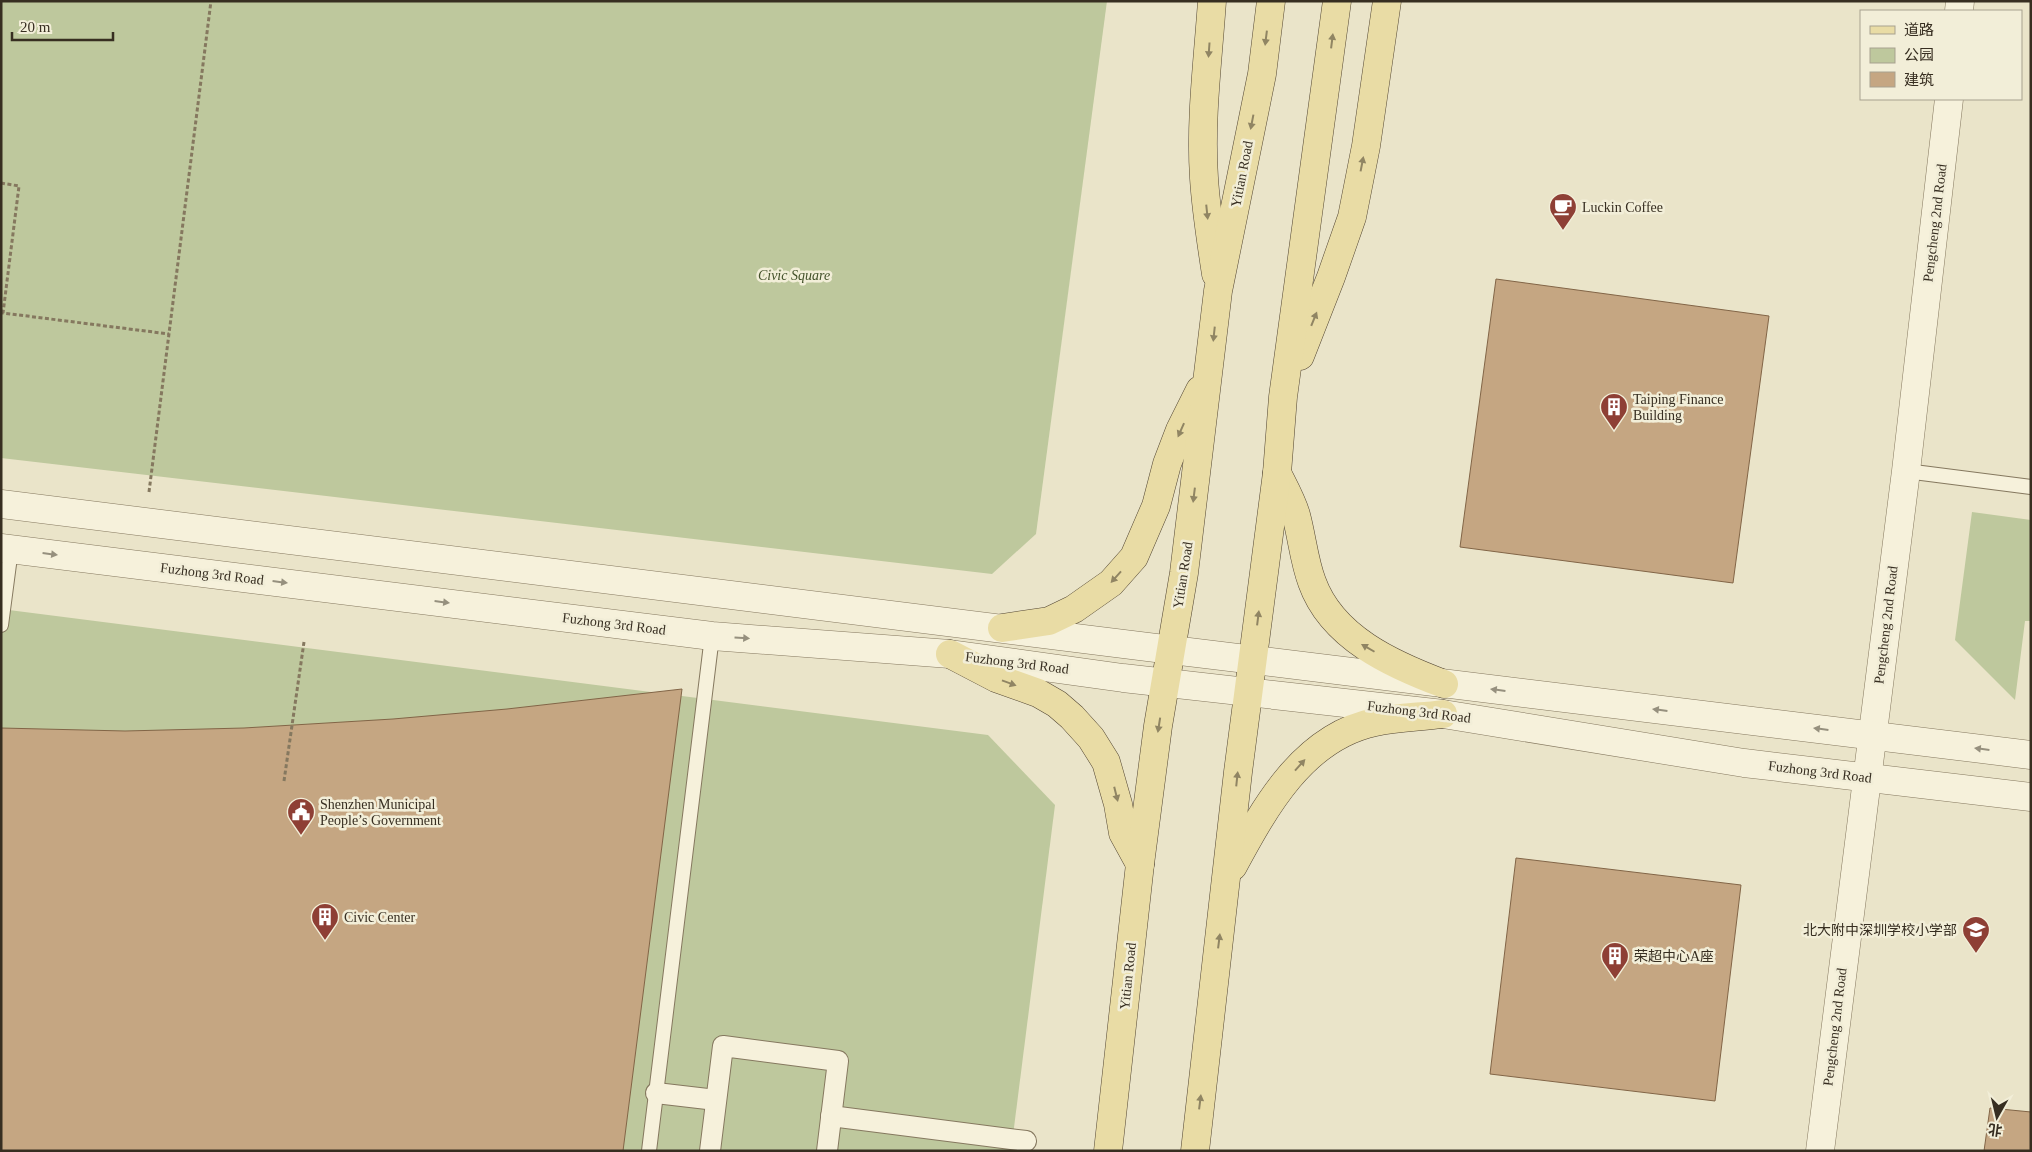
<svg xmlns="http://www.w3.org/2000/svg" width="2032" height="1152" font-family="'Times New Roman','Noto Sans SC',serif">
<style>
.green{fill:#bec89d}
.building{fill:#c5a682;stroke:#826547}
.lines{fill:none;stroke-linecap:round;stroke-linejoin:round}
.service-casing{stroke:#85785f;stroke-width:16}
.pedestrian-casing{stroke:#85785f;stroke-width:22}
.minor-casing{stroke:#85785f;stroke-width:29}
.tertiary-casing{stroke:#85785f;stroke-width:29}
.primary-casing{stroke:#534633;stroke-width:29}
.path{stroke:#85785f;stroke-width:3;stroke-dasharray:4 2.5;stroke-linecap:butt}
.service{stroke:#f6f1db;stroke-width:14}
.pedestrian{stroke:#f6f1db;stroke-width:20}
.minor{stroke:#f6f1db;stroke-width:28}
.tertiary{stroke:#f6f1db;stroke-width:28}
.primary{stroke:#e9dca5;stroke-width:28}
.oneway{fill:#908563}
.oneway2{fill:#96907e}
.labels{text-anchor:middle;dominant-baseline:central;stroke-width:5;stroke-linejoin:round;paint-order:stroke}
.street-label{font-size:14px;fill:#372e21;stroke:#f2eed8}
.poi-label{font-size:14px;fill:#372e21;stroke:#f2eed8;text-anchor:start}
.park-label{font-size:14px;font-style:italic;fill:#43512a;stroke:#f2eed8}
</style>
<rect width="100%" height="100%" fill="#eae4c9"/>
<g class="green">
<polygon points="1,1 1107,1 1036,534 992,574 1,458"/>
<polygon points="1972,512 2031,520 2031,621 2025,621 2015,700 1955,640"/>
<polygon points="1,609 988,735 1055,805 1011,1151 1,1151"/>
</g>
<g class="building">
<polygon points="1496,279 1769,316 1733,583 1460,547"/>
<polygon points="682,689 623,1151 1,1151 1,728 125,731 244,728 393,719 507,709"/>
<polygon points="1516,858 1741,885 1715,1101 1490,1074"/>
<polygon points="1990,1108 2031,1112 2031,1151 1984,1151"/>
</g>
<g class="lines">
<defs>
<g id="service">
<polyline points="1906,471 2031,487"/>
<polyline points="1,625 11,549"/>
<polyline points="649,1151 712,636"/>
</g>
<g id="pedestrian">
<polyline points="656,1093 716,1100"/>
<polyline points="831,1116 1026,1141"/>
<polyline points="710,1151 723,1046 838,1061 827,1151"/>
</g>
<g id="minor">
<polyline points="1959,11 1960,1"/>
<polyline points="1820,1151 1906,471 1949,99"/>
</g>
<g id="tertiary">
<polyline points="1,504 1172,650 2031,755"/>
<polyline points="1,548 712,636 950,654 1123,678 1443,714 1744,763 2031,797"/>
</g>
<g id="primary">
<path d="M1212,1C1208,60 1200,119 1204,178C1206,210 1211,242 1216,274"/>
<polyline points="1300,356 1331,277 1352,217 1366,146 1387,1"/>
<path d="M1277,473C1284,487 1292,501 1296,515C1302,537 1304,561 1312,582C1332,638 1393,665 1444,684"/>
<polyline points="1002,628 1049,621 1074,609 1111,583 1134,557 1156,506 1167,464 1180,430 1200,390"/>
<polyline points="950,654 996,678 1038,693 1057,704 1072,717 1091,738 1106,762 1118,804 1123,833 1140,864"/>
<path d="M1233,866C1265,807 1303,737 1375,722C1397,717 1421,717 1443,714"/>
<polyline points="1108,1151 1140,864 1158,726 1184,573 1218,291 1262,74 1271,1"/>
<polyline points="1195,1151 1238,772 1277,473 1283,397 1337,1"/>
</g>
</defs>
<use href="#service" class="service-casing"/>
<use href="#pedestrian" class="pedestrian-casing"/>
<use href="#minor" class="minor-casing"/>
<use href="#tertiary" class="tertiary-casing"/>
<use href="#primary" class="primary-casing"/>
<g class="path">
<polyline points="1,183 19,186 3,313 169,334"/>
<polyline points="149,492 211,1"/>
<polyline points="284,781 304,642"/>
</g>
<use href="#service" class="service"/>
<use href="#pedestrian" class="pedestrian"/>
<use href="#minor" class="minor"/>
<use href="#tertiary" class="tertiary"/>
<use href="#primary" class="primary"/>
</g>
<defs><path id="oneway-solid" d="M-6-.8H1V-3.2L6.5 0L1 3.2V.8H-6Z" transform="scale(1.25)"/></defs>
<g class="oneway">
<use href="#oneway-solid" transform="translate(1266 38) rotate(97)"/>
<use href="#oneway-solid" transform="translate(1332 41) rotate(-83)"/>
<use href="#oneway-solid" transform="translate(1209 50) rotate(94)"/>
<use href="#oneway-solid" transform="translate(1252 122) rotate(101)"/>
<use href="#oneway-solid" transform="translate(1362 164) rotate(-79)"/>
<use href="#oneway-solid" transform="translate(1207 212) rotate(84)"/>
<use href="#oneway-solid" transform="translate(1314 319) rotate(-68)"/>
<use href="#oneway-solid" transform="translate(1214 334) rotate(96)"/>
<use href="#oneway-solid" transform="translate(1181 430) rotate(114)"/>
<use href="#oneway-solid" transform="translate(1194 495) rotate(97)"/>
<use href="#oneway-solid" transform="translate(1116 577) rotate(132)"/>
<use href="#oneway-solid" transform="translate(1258 618) rotate(-83)"/>
<use href="#oneway-solid" transform="translate(1368 648) rotate(-150)"/>
<use href="#oneway-solid" transform="translate(1009 683) rotate(20)"/>
<use href="#oneway-solid" transform="translate(1159 725) rotate(99)"/>
<use href="#oneway-solid" transform="translate(1300 765) rotate(-48)"/>
<use href="#oneway-solid" transform="translate(1237 779) rotate(-84)"/>
<use href="#oneway-solid" transform="translate(1116 794) rotate(76)"/>
<use href="#oneway-solid" transform="translate(1219 941) rotate(-83)"/>
<use href="#oneway-solid" transform="translate(1200 1102) rotate(-83)"/>
</g>
<g class="oneway2">
<use href="#oneway-solid" transform="translate(50 554) rotate(7)"/>
<use href="#oneway-solid" transform="translate(280 582) rotate(7)"/>
<use href="#oneway-solid" transform="translate(442 602) rotate(7)"/>
<use href="#oneway-solid" transform="translate(742 638) rotate(4)"/>
<use href="#oneway-solid" transform="translate(1498 690) rotate(-173)"/>
<use href="#oneway-solid" transform="translate(1660 710) rotate(-173)"/>
<use href="#oneway-solid" transform="translate(1821 729) rotate(-173)"/>
<use href="#oneway-solid" transform="translate(1982 749) rotate(-173)"/>
</g>
<defs>
<symbol id="cafe-pin" viewBox="-11 -11 22 30"><path d="M0 17L-7.5 6A9.5 9.5 0 1 1 7.5 6Z" fill="#8e3f35" stroke="#f2eed8"/><path d="M-5.5-4.5H6V0H3Q3 3.5 0 3.5H-2.5Q-5.5 3.5-5.5 0ZM3-3.2v2h1.7v-2ZM-6 4.5H4V6H-6Z" fill="#fff"/></symbol>
<symbol id="building-pin" viewBox="-11 -11 22 30"><path d="M0 17L-7.5 6A9.5 9.5 0 1 1 7.5 6Z" fill="#8e3f35" stroke="#f2eed8"/><path d="M-4-6H4V6H1V3H-1V6H-4ZM-2.5-4.3h1.7v1.8h-1.7ZM.8-4.3h1.7v1.8H.8ZM-2.5-1h1.7V.8h-1.7ZM.8-1h1.7V.8H.8Z" fill="#fff"/></symbol>
<symbol id="civic-pin" viewBox="-11 -11 22 30"><path d="M0 17L-7.5 6A9.5 9.5 0 1 1 7.5 6Z" fill="#8e3f35" stroke="#f2eed8"/><path d="M-.6-6.5H3V-4.5H.6V-3L4-1V1h2V6H-6V1h2V-1L-.6-3ZM-1.2 2.5V6h2.4V2.5Z" fill="#fff"/></symbol>
<symbol id="school-pin" viewBox="-11 -11 22 30"><path d="M0 17L-7.5 6A9.5 9.5 0 1 1 7.5 6Z" fill="#8e3f35" stroke="#f2eed8"/><path d="M0-5L7-2L0 1L-7-2ZM-4 1L0 2.5L4 1V4Q0 6-4 4Z" fill="#fff"/></symbol>
</defs>
<g fill-rule="evenodd">
<use href="#cafe-pin" x="1547" y="191" width="32" height="43"/>
<use href="#building-pin" x="1598" y="391" width="32" height="43"/>
<use href="#civic-pin" x="285" y="796" width="32" height="43"/>
<use href="#building-pin" x="309" y="901" width="32" height="43"/>
<use href="#school-pin" x="1960" y="914" width="32" height="43"/>
<use href="#building-pin" x="1599" y="940" width="32" height="43"/>
</g>
<g class="labels">
<g class="street-label">
<text transform="translate(1242 174) rotate(-79)">Yitian Road</text>
<text transform="translate(1935 223) rotate(-83)">Pengcheng 2nd Road</text>
<text transform="translate(212 574) rotate(7)">Fuzhong 3rd Road</text>
<text transform="translate(1183 575) rotate(-81)">Yitian Road</text>
<text transform="translate(614 624) rotate(7)">Fuzhong 3rd Road</text>
<text transform="translate(1886 625) rotate(-83)">Pengcheng 2nd Road</text>
<text transform="translate(1017 663) rotate(7)">Fuzhong 3rd Road</text>
<text transform="translate(1419 712) rotate(7)">Fuzhong 3rd Road</text>
<text transform="translate(1820 772) rotate(7)">Fuzhong 3rd Road</text>
<text transform="translate(1128 976) rotate(-84)">Yitian Road</text>
<text transform="translate(1835 1027) rotate(-83)">Pengcheng 2nd Road</text>
</g>
<g class="poi-label">
<text x="1582" y="207">Luckin Coffee</text>
<text x="1633" y="399">Taiping Finance<tspan x="1633" dy="16">Building</tspan></text>
<text x="320" y="804">Shenzhen Municipal<tspan x="320" dy="16">People’s Government</tspan></text>
<text x="344" y="917">Civic Center</text>
<text x="1957" y="930" text-anchor="end">北大附中深圳学校小学部</text>
<text x="1634" y="956">荣超中心A座</text>
</g>
<g class="park-label">
<text x="794" y="275">Civic Square</text>
</g>
</g>
<rect width="2032" height="1152" fill="none" stroke="#372e21" stroke-width="5"/>
<rect x="1860" y="10" width="162" height="90" fill="#f2eed8" stroke="#a7a18f"/>
<rect x="1870" y="26" width="25" height="8" fill="#e9dca5" stroke="#a7a18f"/>
<text x="1904" y="35" font-size="15" fill="#372e21">道路</text>
<rect x="1870" y="48" width="25" height="15" fill="#bec89d" stroke="#a7a18f"/>
<text x="1904" y="60" font-size="15" fill="#372e21">公园</text>
<rect x="1870" y="72" width="25" height="15" fill="#c5a682" stroke="#a7a18f"/>
<text x="1904" y="85" font-size="15" fill="#372e21">建筑</text>
<g transform="translate(1997 1117) rotate(188)" stroke="#f2eed8" stroke-width="4" paint-order="stroke">
<path d="M0-4L9 19L0 12L-9 19Z" fill="#372e21"/>
<text y="-8" font-size="14" font-weight="bold" text-anchor="middle" fill="#372e21">北</text>
</g>
<path d="M12 32v8h101v-8" fill="none" stroke="#372e21" stroke-width="2.5"/>
<text x="20" y="32" font-size="15" fill="#372e21" stroke="#f2eed8" stroke-width="4" paint-order="stroke">20 m</text>
</svg>
